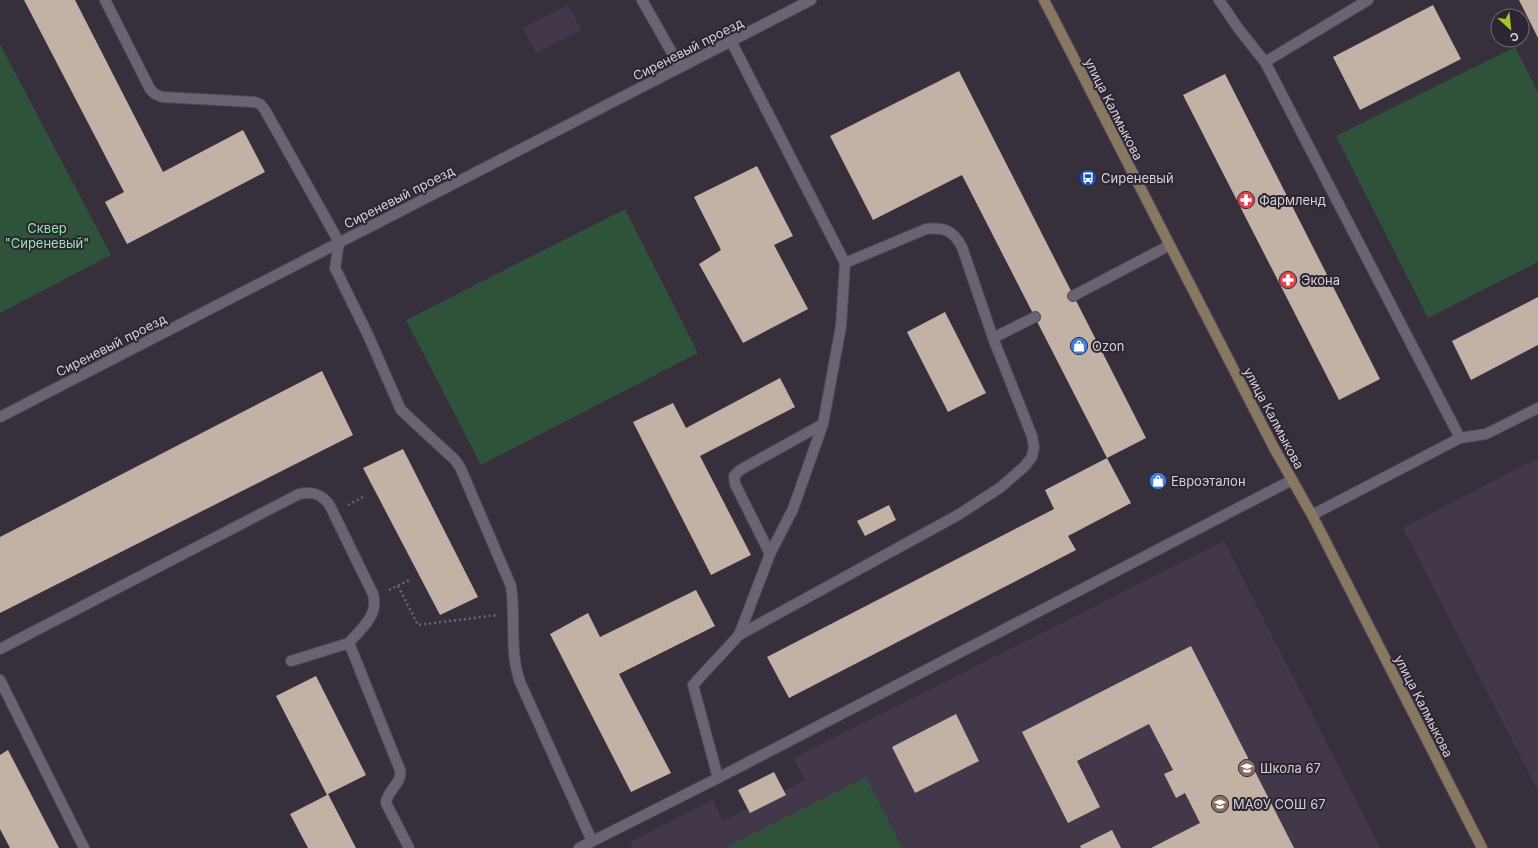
<svg xmlns="http://www.w3.org/2000/svg" width="1538" height="848" font-family="Inter,sans-serif">
<style>
.built{fill:#43374a}
.green{fill:#2e523a}
.building{fill:#c2b1a5}
.lines{fill:none;stroke-linecap:round;stroke-linejoin:round}
.service-casing{stroke:#524b56;stroke-width:12}
.tertiary-casing{stroke:#524b56;stroke-width:12}
.secondary-casing{stroke:#524b56;stroke-width:12}
.path{stroke:#6d6571;stroke-width:2.5;stroke-dasharray:2 3;stroke-linecap:butt}
.service{stroke:#6c6372;stroke-width:10}
.tertiary{stroke:#6c6372;stroke-width:10}
.secondary{stroke:#887862;stroke-width:10}
.labels{text-anchor:middle;dominant-baseline:central;stroke-width:4;stroke-linejoin:round;paint-order:stroke}
.street-label{font-size:13px;fill:#d5d0d8;stroke:#2e2532}
.poi-label{font-size:13px;fill:#d5d0d8;stroke:#2e2532;text-anchor:start}
.park-label{font-size:13px;fill:#8fe5ac;stroke:#2e2532}
</style>
<rect width="100%" height="100%" fill="#382f3d"/>
<g class="built">
<polygon points="569,5 581,30 536,53 523,28"/>
<polygon points="1538,458 1538,791 1403,528"/>
<polygon points="1224,541 1380,848 633,848 630,842 713,800 723,821 747,809 738,790 774,772 784,791 805,780 794,758"/>
</g>
<g class="green">
<polygon points="0,44 111,255 0,313"/>
<polygon points="1515,47 1538,92 1538,262 1428,318 1336,136"/>
<polygon points="625,209 698,353 481,465 406,320"/>
<polygon points="866,777 902,848 725,848"/>
</g>
<g class="building">
<polygon points="24,0 75,0 163,172 243,130 265,172 127,244 105,202 124,192"/>
<polygon points="1519,0 1538,0 1538,38"/>
<polygon points="1433,5 1461,59 1360,110 1333,57"/>
<polygon points="959,71 1146,438 1107,458 962,175 873,220 830,136"/>
<polygon points="1225,74 1380,379 1339,400 1183,95"/>
<polygon points="757,166 793,236 774,245 808,309 743,343 699,264 721,250 694,197"/>
<polygon points="1538,297 1538,345 1471,380 1452,341"/>
<polygon points="945,312 986,393 948,412 907,332"/>
<polygon points="322,371 353,435 0,613 0,537"/>
<polygon points="780,378 795,407 700,456 751,555 711,575 633,422 673,403 686,428"/>
<polygon points="403,449 478,597 440,615 363,468"/>
<polygon points="1107,458 1131,503 1068,536 1076,550 789,698 767,657 1054,509 1045,490"/>
<polygon points="889,505 896,520 865,536 857,521"/>
<polygon points="696,590 715,626 619,674 671,773 631,792 550,634 588,613 600,637"/>
<polygon points="1191,646 1294,848 1151,848 1200,823 1185,793 1176,798 1164,774 1173,770 1149,724 1077,761 1100,807 1068,823 1022,732"/>
<polygon points="316,676 366,775 328,794 356,848 308,848 290,814 327,795 276,696"/>
<polygon points="956,714 979,761 915,793 892,747"/>
<polygon points="8,750 59,848 10,848 0,829 0,755"/>
<polygon points="774,772 786,795 750,813 738,790"/>
<polygon points="1112,830 1121,848 1081,848 1080,846"/>
</g>
<g class="lines">
<defs>
<g id="service">
<path d="M105,0L150,89L155,94L162,97L254,102L260,104L265,110L339,242L335,268L368,335L401,410L455,460L460,467L511,586C516,618 509,651 520,682L592,841"/>
<polyline points="642,0 680,67"/>
<polyline points="1219,0 1238,28 1265,62 1460,438"/>
<polyline points="731,41 845,263 841,326 823,424 793,509 770,554"/>
<polyline points="1265,62 1368,0"/>
<path d="M845,263L926,229C944,227 953,230 962,247L993,338"/>
<polyline points="1073,296 1170,245"/>
<polyline points="1312,515 1460,438 1486,434 1538,408"/>
<polyline points="739,635 770,554 735,484 734,476 740,470 823,424"/>
<path d="M0,649L299,494C312,491 321,494 329,504L373,594C379,616 362,627 349,643L400,770C403,783 387,790 386,803L409,848"/>
<polyline points="291,661 349,643"/>
<polyline points="0,680 84,848"/>
<polyline points="718,778 1292,480"/>
<polyline points="579,848 718,778 693,685 739,635 958,515 1001,487 1025,466 1032,457 1034,447 1032,436 993,338 1035,317"/>
</g>
<polyline id="tertiary" points="0,417 811,0"/>
<polyline id="secondary" points="1044,0 1274,448 1312,515 1482,848"/>
</defs>
<use href="#service" class="service-casing"/>
<use href="#tertiary" class="tertiary-casing"/>
<use href="#secondary" class="secondary-casing"/>
<g class="path">
<polyline points="348,505 365,496"/>
<polyline points="398,586 418,625 497,615"/>
<polyline points="389,590 409,580"/>
</g>
<use href="#service" class="service"/>
<use href="#tertiary" class="tertiary"/>
<use href="#secondary" class="secondary"/>
</g>
<defs>
<symbol id="bus-disc" viewBox="-11 -11 22 22"><circle r="9.5" fill="#1a4fb4" stroke="#2e2532"/><path d="M-5-6H5V4H4V6H2V4H-2V6H-4V4H-5ZM-3.5-4V0h7V-4ZM-3.5 1.2v1.5H-2V1.2ZM2 1.2v1.5H3.5V1.2Z" fill="#fff"/></symbol>
<symbol id="pharmacy-disc" viewBox="-11 -11 22 22"><circle r="9.5" fill="#e0444e" stroke="#2e2532"/><path d="M-2-6h4v4h4v4h-4v4h-4v-4h-4v-4h4Z" fill="#fff"/></symbol>
<symbol id="shop-disc" viewBox="-11 -11 22 22"><circle r="9.5" fill="#3f7fe0" stroke="#2e2532"/><path d="M-5-2.5h2.3a2.7 3.5 0 0 1 5.4 0H5L5.5 6h-11ZM-1.5-2.5h3a1.5 2.3 0 0 0-3 0Z" fill="#fff"/></symbol>
<symbol id="school-disc" viewBox="-11 -11 22 22"><circle r="9.5" fill="#8d6e63" stroke="#2e2532"/><path d="M0-5L7-2L0 1L-7-2ZM-4 1L0 2.5L4 1V4Q0 6-4 4Z" fill="#fff"/></symbol>
</defs>
<g fill-rule="evenodd">
<use href="#bus-disc" x="1078" y="168" width="20" height="20"/>
<use href="#pharmacy-disc" x="1236" y="190" width="20" height="20"/>
<use href="#pharmacy-disc" x="1278" y="270" width="20" height="20"/>
<use href="#shop-disc" x="1069" y="336" width="20" height="20"/>
<use href="#shop-disc" x="1148" y="471" width="20" height="20"/>
<use href="#school-disc" x="1237" y="758" width="20" height="20"/>
<use href="#school-disc" x="1210" y="794" width="20" height="20"/>
</g>
<g class="labels">
<g class="street-label">
<text transform="translate(688 49) rotate(-27)">Сиреневый проезд</text>
<text transform="translate(1114 109) rotate(63)">улица Калмыкова</text>
<text transform="translate(399 197) rotate(-27)">Сиреневый проезд</text>
<text transform="translate(111 345) rotate(-27)">Сиреневый проезд</text>
<text transform="translate(1274 418) rotate(62)">улица Калмыкова</text>
<text transform="translate(1424 706) rotate(63)">улица Калмыкова</text>
</g>
<g class="poi-label">
<text x="1101" y="178">Сиреневый</text>
<text x="1259" y="200">Фармленд</text>
<text x="1301" y="280">Экона</text>
<text x="1092" y="346">Ozon</text>
<text x="1171" y="481">Евроэталон</text>
<text x="1260" y="768">Школа 67</text>
<text x="1233" y="804">МАОУ СОШ 67</text>
</g>
<g class="park-label">
<text x="47" y="228">Сквер<tspan x="47" dy="15">"Сиреневый"</tspan></text>
</g>
</g>
<g transform="translate(1510 28) rotate(153)"><circle r="19" fill="#2e2532" stroke="#716974"/>
<path d="M0-3L7 15L0 10L-7 15Z" fill="#a3c927"/>
<text y="-6" font-size="11" font-weight="bold" text-anchor="middle" fill="#d5d0d8">С</text>
</g>
</svg>
